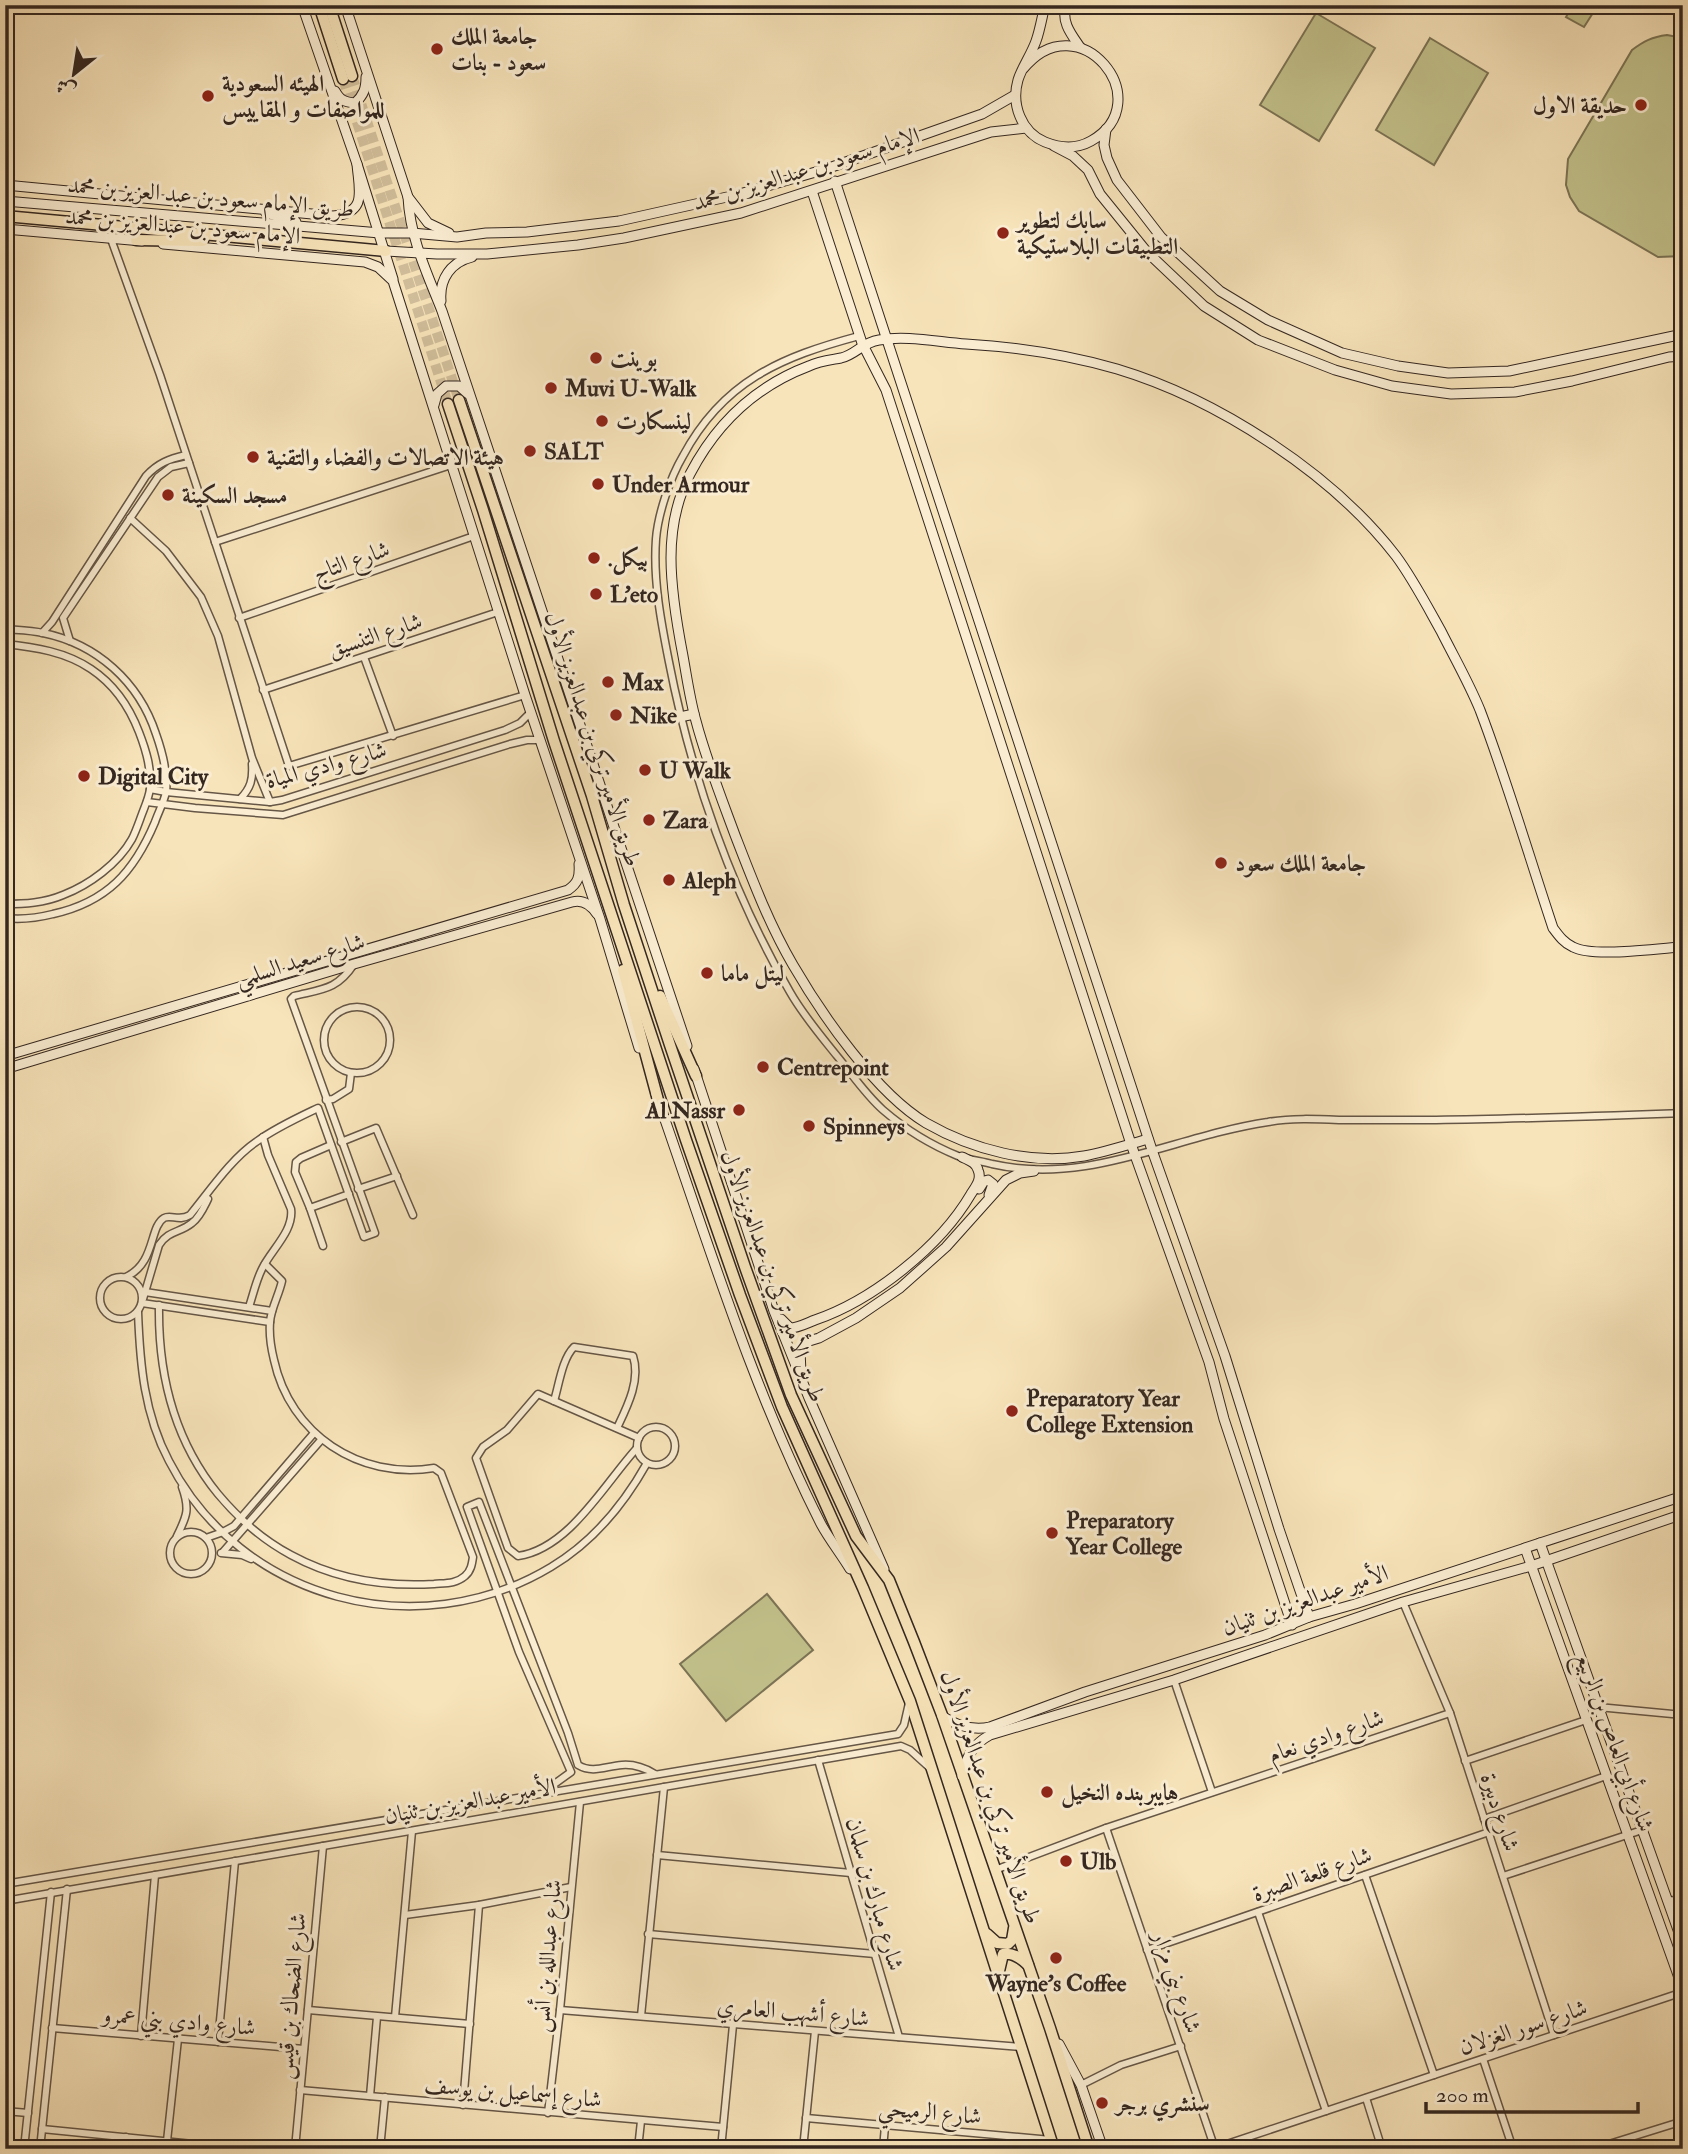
<svg xmlns="http://www.w3.org/2000/svg" width="1688" height="2154" font-family="'IM FELL Double Pica',Amiri,serif">
<style>
.pitch{fill:#c3c28c;stroke:#7c7456;stroke-width:2}
.lines{fill:none;stroke-linecap:round;stroke-linejoin:round}
.primary-tunnel{stroke:#d1be9b;stroke-width:10;stroke-dasharray:10 5;stroke-linecap:butt}
.street-casing{stroke:#655646;stroke-width:9}
.secondary-casing{stroke:#342720;stroke-width:11}
.primary-casing{stroke:#342720;stroke-width:13}
.street{stroke:#faedd2;stroke-width:6}
.secondary{stroke:#faedd2;stroke-width:9}
.primary{stroke:#f8e4ba;stroke-width:10}
.poi-dot{fill:#8f2418;stroke:#faedd2;stroke-width:2.5}
.labels{text-anchor:middle;dominant-baseline:central;stroke-width:6;stroke-linejoin:round;paint-order:stroke}
.poi-label{font-size:23px;font-weight:bold;fill:#342720;stroke:#faedd2;text-anchor:start}
.street-label{font-size:23px;fill:#342720;stroke:#faedd2}
</style>
<rect width="100%" height="100%" fill="#f8e4ba"/>
<filter id="stains"><feTurbulence type="fractalNoise" baseFrequency=".00286" numOctaves="4"/><feColorMatrix values="0 0 0 0 .2 0 0 0 0 .09 0 0 0 0 .02 0 0 0 .5 -.17"/></filter>
<radialGradient id="worn" r=".72"><stop offset=".6" stop-color="#630" stop-opacity="0"/><stop offset="1" stop-color="#630" stop-opacity=".3"/></radialGradient>
<g class="pitch">
<polygon points="1573,5 1598,5 1584,27 1566,17"/>
<polygon points="1316,13 1375,48 1319,141 1260,105"/>
<path d="M1667,35L1683,38V256L1658,257L1579,211L1570,197L1566,185L1568,159L1632,50C1644,41 1652,37 1667,35Z"/>
<polygon points="1430,38 1488,73 1434,165 1376,130"/>
<polygon points="767,1594 813,1650 726,1721 680,1664"/>
</g>
<g class="lines">
<g class="primary-tunnel">
<polyline points="352,76 459,400"/>
<polyline points="343,79 448,404"/>
</g>
<defs>
<g id="street">
<polyline points="111,239 160,375 289,766 525,695"/>
<path d="M860,338L859,336C781,357 723,381 683,456C670,478 658,514 656,539C653,580 661,622 669,662C691,775 732,893 790,992C803,1015 821,1036 837,1056C852,1074 865,1094 883,1110C905,1129 931,1145 958,1156C969,1160 981,1161 992,1164C1089,1186 1174,1136 1268,1122C1291,1118 1315,1119 1339,1120C1371,1120 1403,1120 1436,1120C1518,1119 1600,1116 1683,1113"/>
<polyline points="130,518 166,551 201,597 218,636 252,758 270,802"/>
<polyline points="215,542 451,465"/>
<polyline points="239,618 474,536"/>
<path d="M5,629C17,630 31,630 43,633C97,644 139,682 156,734C162,751 168,774 166,792C164,802 158,813 155,822C134,872 107,902 53,914C37,918 22,920 5,918"/>
<path d="M42,633L52,622L146,476C158,463 169,459 186,455"/>
<polyline points="70,641 63,618 158,477 171,467 189,463"/>
<path d="M5,644C35,647 66,652 91,669C115,685 129,706 139,732C146,750 152,769 150,789C149,797 145,806 142,814C139,822 136,831 132,839C118,864 89,885 63,895C44,903 25,904 5,904"/>
<polyline points="364,657 393,736"/>
<polyline points="263,690 498,612"/>
<polyline points="150,789 166,792 270,802 282,800 505,730 520,723 531,712"/>
<path d="M240,799C251,788 253,779 252,764"/>
<polyline points="147,802 195,808 283,815 510,744 527,740 540,740"/>
<circle cx="357" cy="1040" r="33"/>
<polyline points="326,1100 333,1099 349,1089 351,1073"/>
<polyline points="341,1142 376,1128 413,1215"/>
<polyline points="358,1189 397,1176"/>
<polyline points="310,1208 295,1172 296,1162 301,1158 331,1145"/>
<polyline points="323,1246 310,1208 349,1194"/>
<circle cx="121" cy="1298" r="21"/>
<path d="M126,1277C156,1263 149,1227 164,1218C171,1214 179,1222 190,1215C209,1192 231,1159 256,1142C275,1128 297,1118 318,1108L364,1237L375,1233L291,999L294,996C322,989 337,990 354,964"/>
<polyline points="145,1292 272,1311"/>
<path d="M143,1299L159,1245C169,1230 180,1233 192,1223C200,1217 204,1207 208,1199"/>
<polyline points="142,1303 270,1322"/>
<path d="M159,1305C158,1373 174,1440 218,1494C238,1518 263,1540 291,1555C335,1579 384,1587 434,1584C445,1583 456,1584 465,1576C471,1571 472,1564 473,1557L441,1473L434,1468C359,1480 290,1434 274,1360C271,1348 269,1335 270,1322C271,1308 279,1295 282,1281L265,1264"/>
<path d="M249,1307C253,1295 256,1281 262,1269C271,1250 294,1231 291,1209L268,1155L263,1137"/>
<path d="M138,1312C140,1364 144,1414 169,1461C241,1601 418,1647 551,1567C593,1542 624,1504 647,1463"/>
<path d="M554,1401C559,1385 562,1359 574,1347L633,1356C641,1380 627,1407 617,1428"/>
<circle cx="656" cy="1446" r="19"/>
<path d="M637,1448C605,1483 569,1549 518,1556L508,1548L476,1458L483,1447L507,1430L538,1394L639,1438"/>
<circle cx="191" cy="1553" r="21"/>
<path d="M177,1536C187,1516 190,1509 182,1487"/>
<polyline points="206,1538 223,1532 234,1526 314,1433"/>
<polyline points="223,1552 321,1440"/>
<polyline points="221,1553 242,1555 251,1559"/>
<polyline points="1403,1602 1450,1713 1554,2035"/>
<polyline points="1174,1680 1212,1792"/>
<polyline points="1598,1707 1683,1715"/>
<polyline points="818,1760 899,2037"/>
<polyline points="1465,1761 1586,1720"/>
<path d="M546,1790L571,1772L519,1652L467,1507L479,1502L568,1733L578,1765C593,1774 606,1766 622,1765C634,1764 645,1768 655,1774"/>
<polyline points="1484,1819 1606,1776"/>
<polyline points="1106,1828 1215,2149"/>
<polyline points="657,1855 851,1873"/>
<polyline points="995,1870 1106,1828 1450,1713"/>
<polyline points="1365,1875 1434,2075"/>
<polyline points="1503,1876 1642,1830"/>
<polyline points="5,1884 898,1734 904,1725 909,1703"/>
<polyline points="1667,1900 1683,1901"/>
<polyline points="5,1901 901,1746 910,1750 931,1769"/>
<polyline points="1258,1912 1326,2111"/>
<polyline points="405,1915 479,1905 571,1887"/>
<polyline points="648,1934 875,1954"/>
<polyline points="1147,1950 1489,1832"/>
<polyline points="308,2010 470,2024"/>
<polyline points="560,2010 1021,2047"/>
<polyline points="641,2016 664,1787"/>
<polyline points="395,2017 412,1831"/>
<polyline points="52,2028 304,2049"/>
<polyline points="141,2036 155,1875"/>
<polyline points="218,2042 235,1861"/>
<polyline points="1483,2059 1513,2149"/>
<polyline points="1081,2085 1121,2065 1181,2046"/>
<polyline points="300,2090 723,2127"/>
<polyline points="370,2096 377,2017"/>
<polyline points="1366,2098 1382,2149"/>
<polyline points="463,2105 479,1905"/>
<polyline points="5,2111 28,2113"/>
<polyline points="548,2113 560,2010 580,1802"/>
<polyline points="806,2118 1051,2140"/>
<polyline points="42,2129 243,2149"/>
<polyline points="167,2141 178,2039"/>
<polyline points="1215,2148 1683,1992"/>
<polyline points="24,2149 51,1892"/>
<polyline points="40,2149 67,1889"/>
<polyline points="125,2149 126,2137"/>
<polyline points="295,2149 323,1846"/>
<polyline points="380,2149 385,2097"/>
<polyline points="638,2149 641,2121"/>
<polyline points="721,2149 733,2025"/>
<polyline points="803,2149 815,2031"/>
<polyline points="883,2149 885,2126"/>
<polyline points="1593,2149 1683,2121"/>
</g>
<g id="secondary">
<polyline points="302,5 357,164 393,279"/>
<polyline points="345,5 408,197 428,223 449,233"/>
<path d="M1066,5C1061,22 1071,34 1080,47"/>
<path d="M1023,69C1079,0 1161,102 1091,141C1077,149 1060,148 1045,142C1021,132 1011,104 1018,80C1022,67 1031,55 1036,41C1040,30 1042,17 1045,5"/>
<path d="M335,91C340,100 344,102 355,103C364,95 366,88 366,77"/>
<polyline points="1106,129 1104,145 1107,158 1117,180 1161,237 1220,291 1268,320 1342,353 1398,366 1448,373 1509,371 1683,334"/>
<polyline points="1054,146 1073,156 1088,170 1100,194 1147,252 1204,306 1258,340 1335,370 1392,386 1451,394 1515,392 1572,381 1669,357 1683,356"/>
<polyline points="835,181 1152,1150 1225,1356 1279,1529 1309,1617"/>
<path d="M5,185L333,216C368,213 359,190 357,164"/>
<polyline points="812,191 862,343 886,390 1131,1144 1209,1362 1224,1419 1292,1625"/>
<path d="M408,197C410,238 427,273 442,311L687,1046"/>
<polyline points="5,201 380,233 412,233 457,237 486,233 527,232 619,221 736,195 826,169 982,114 1015,95"/>
<polyline points="266,213 296,222"/>
<polyline points="5,229 142,241"/>
<polyline points="163,244 365,262 378,267 393,281 525,695 600,919 639,1048"/>
<polyline points="386,251 437,254 487,254 578,245 624,238 741,213 991,132 1026,128"/>
<path d="M441,301C439,279 451,262 472,257"/>
<polyline points="434,405 437,394 446,386 459,386 468,394"/>
<polyline points="680,717 694,714"/>
<path d="M5,1056L568,890C578,883 580,877 579,864"/>
<path d="M5,1069L354,964L572,902C583,899 591,905 597,914"/>
<polyline points="694,1069 774,1311 809,1398 884,1569"/>
<path d="M656,1094C707,1239 751,1386 821,1524C829,1539 841,1554 850,1569"/>
<path d="M1148,1139C1127,1145 1106,1152 1084,1156C1031,1165 973,1150 926,1123C876,1093 822,1015 793,965C769,924 752,879 735,835C721,797 706,759 696,721C690,700 687,678 683,656C677,625 671,591 671,558C671,530 677,499 690,474C716,424 756,386 809,366C819,361 830,360 841,358C857,354 861,343 879,340C906,335 938,342 966,344C1017,347 1068,355 1117,369C1217,399 1332,473 1396,556C1413,579 1427,606 1441,631C1454,657 1469,683 1480,710C1507,781 1529,856 1553,928C1559,936 1564,943 1573,947C1594,958 1657,948 1683,947"/>
<polyline points="979,1189 984,1181 988,1180 993,1184 989,1195"/>
<path d="M781,1319L790,1328C798,1328 807,1323 815,1320C873,1300 940,1247 971,1194C976,1186 982,1179 978,1170C976,1162 968,1160 962,1157"/>
<polyline points="801,1373 800,1350 806,1342 819,1338 856,1318 900,1288 946,1247 1006,1180 1020,1173 1034,1171"/>
<polyline points="1540,1543 1683,1944"/>
<polyline points="1525,1548 1683,1989"/>
<path d="M942,1716C957,1726 972,1731 990,1727L1085,1692L1265,1635L1309,1617L1355,1604L1683,1496"/>
<path d="M962,1776C966,1757 973,1744 990,1735L1174,1680L1403,1602L1531,1566L1683,1514"/>
<polyline points="1059,2044 1081,2085 1103,2149"/>
</g>
<g id="primary">
<polyline points="319,5 343,79"/>
<polyline points="329,5 352,76"/>
<polyline points="5,216 386,251"/>
<polyline points="136,240 203,241"/>
<polyline points="459,400 592,796 624,905 670,1045 745,1267 791,1395 856,1536 889,1580 914,1642 942,1715 1050,2028 1089,2149"/>
<polyline points="448,404 483,510 554,741 686,1140 740,1295 782,1407 863,1588 910,1701 1054,2149"/>
<polyline points="623,970 658,1100"/>
<polyline points="660,996 696,1076"/>
<polyline points="987,1934 997,1943 1008,1944 1012,1940 1014,1928"/>
<path d="M999,1971L1003,1954C1013,1952 1021,1958 1028,1965"/>
</g>
</defs>
<use href="#street" class="street-casing"/>
<use href="#secondary" class="secondary-casing"/>
<use href="#primary" class="primary-casing"/>
<use href="#street" class="street"/>
<use href="#secondary" class="secondary"/>
<use href="#primary" class="primary"/>
</g>
<g class="poi-dot">
<circle cx="437" cy="49" r="7"/>
<circle cx="208" cy="96" r="7"/>
<circle cx="1641" cy="105" r="7"/>
<circle cx="1003" cy="233" r="7"/>
<circle cx="596" cy="358" r="7"/>
<circle cx="551" cy="388" r="7"/>
<circle cx="602" cy="421" r="7"/>
<circle cx="530" cy="451" r="7"/>
<circle cx="253" cy="457" r="7"/>
<circle cx="598" cy="484" r="7"/>
<circle cx="168" cy="495" r="7"/>
<circle cx="594" cy="558" r="7"/>
<circle cx="596" cy="594" r="7"/>
<circle cx="608" cy="682" r="7"/>
<circle cx="616" cy="715" r="7"/>
<circle cx="645" cy="770" r="7"/>
<circle cx="84" cy="776" r="7"/>
<circle cx="649" cy="820" r="7"/>
<circle cx="1221" cy="863" r="7"/>
<circle cx="669" cy="880" r="7"/>
<circle cx="707" cy="973" r="7"/>
<circle cx="763" cy="1067" r="7"/>
<circle cx="739" cy="1110" r="7"/>
<circle cx="809" cy="1126" r="7"/>
<circle cx="1012" cy="1411" r="7"/>
<circle cx="1052" cy="1533" r="7"/>
<circle cx="1047" cy="1792" r="7"/>
<circle cx="1066" cy="1861" r="7"/>
<circle cx="1056" cy="1958" r="7"/>
<circle cx="1102" cy="2103" r="7"/>
</g>
<g class="labels">
<g class="poi-label">
<text x="451" y="36">جامعة الملك<tspan x="451" dy="26">سعود - بنات</tspan></text>
<text x="222" y="83">الهيئه السعودية<tspan x="222" dy="26">للمواصفات و المقاييس</tspan></text>
<text x="1627" y="105" text-anchor="end">حديقة الاول</text>
<text x="1017" y="220">سابك لتطوير<tspan x="1017" dy="26">التطبيقات البلاستيكية</tspan></text>
<text x="610" y="358">بوينت</text>
<text x="565" y="388">Muvi U-Walk</text>
<text x="616" y="421">لينسكارت</text>
<text x="544" y="451">SALT</text>
<text x="267" y="457">هيئة الاتصالات والفضاء والتقنية</text>
<text x="612" y="484">Under Armour</text>
<text x="182" y="495">مسجد السكينة</text>
<text x="608" y="558">.بيكل</text>
<text x="610" y="594">L'eto</text>
<text x="622" y="682">Max</text>
<text x="630" y="715">Nike</text>
<text x="659" y="770">U Walk</text>
<text x="98" y="776">Digital City</text>
<text x="663" y="820">Zara</text>
<text x="1235" y="863">جامعة الملك سعود</text>
<text x="683" y="880">Aleph</text>
<text x="721" y="973">ليتل ماما</text>
<text x="777" y="1067">Centrepoint</text>
<text x="725" y="1110" text-anchor="end">Al Nassr</text>
<text x="823" y="1126">Spinneys</text>
<text x="1026" y="1398">Preparatory Year<tspan x="1026" dy="26">College Extension</tspan></text>
<text x="1066" y="1520">Preparatory<tspan x="1066" dy="26">Year College</tspan></text>
<text x="1061" y="1792">هايبربنده النخيل</text>
<text x="1080" y="1861">Ulb</text>
<text x="1056" y="1983" text-anchor="middle">Wayne's Coffee</text>
<text x="1116" y="2103">سنشري برجر</text>
</g>
<g class="street-label">
<text transform="translate(806 169) rotate(-17)">الإمام سعود بن عبدالعزيز بن محمد</text>
<text transform="translate(211 197) rotate(5)">طريق الإمام سعود بن عبد العزيز بن محمد</text>
<text transform="translate(183 226) rotate(5)">الإمام سعود بن عبدالعزيز بن محمد</text>
<text transform="translate(351 561) rotate(-19)">شارع التاج</text>
<text transform="translate(375 635) rotate(-18)">شارع التنسيق</text>
<text transform="translate(593 739) rotate(72)">طريق الأمير تركي بن عبدالعزيز الأول</text>
<text transform="translate(326 765) rotate(-15)">شارع وادي المياة</text>
<text transform="translate(300 960) rotate(-17)">شارع سعيد السلمي</text>
<text transform="translate(773 1276) rotate(70)">طريق الأمير تركي بن عبدالعزيز الأول</text>
<text transform="translate(1305 1600) rotate(-19)">الأمير عبدالعزيز بن ثنيان</text>
<text transform="translate(1326 1736) rotate(-19)">شارع وادي نعام</text>
<text transform="translate(1615 1742) rotate(70)">شارع أبي العاص بن الربيع</text>
<text transform="translate(991 1797) rotate(71)">طريق الأمير تركي بن عبدالعزيز الأول</text>
<text transform="translate(470 1801) rotate(-10)">الأمير عبدالعزيز بن ثنيان</text>
<text transform="translate(1500 1812) rotate(72)">شارع دبيرة</text>
<text transform="translate(1312 1874) rotate(-19)">شارع قلعة الصبرة</text>
<text transform="translate(875 1894) rotate(74)">شارع مبارك بن سلمان</text>
<text transform="translate(547 1956) rotate(-85)">شارع عبدالله بن أنس</text>
<text transform="translate(1177 1982) rotate(71)">شارع بني مزار</text>
<text transform="translate(291 1996) rotate(-85)">شارع الضحاك بن قيس</text>
<text transform="translate(793 2012) rotate(5)">شارع أشهب العامري</text>
<text transform="translate(179 2021) rotate(5)">شارع وادي بني عمرو</text>
<text transform="translate(1523 2027) rotate(-18)">شارع سور الغزلان</text>
<text transform="translate(513 2092) rotate(5)">شارع إسماعيل بن يوسف</text>
<text transform="translate(930 2112) rotate(5)">شارع الرميحي</text>
</g>
</g>
<rect width="1688" height="2154" fill="none" stroke="#f8e4ba" stroke-width="28"/>
<rect x="7" y="7" width="1674" height="2140" fill="none" stroke="#342720" stroke-width="3.5"/>
<rect x="14" y="14" width="1660" height="2126" fill="none" stroke="#342720" stroke-width="2"/>
<g transform="translate(74 74) rotate(210)" stroke="#faedd2" stroke-width="5" paint-order="stroke">
<path d="M0-5L12 26L0 18L-12 26Z" fill="#342720"/>
<text y="-10" font-size="19" font-weight="bold" text-anchor="middle" fill="#342720">ش</text>
</g>
<path d="M1426 2102v10h212v-10" fill="none" stroke="#342720" stroke-width="3.5"/>
<text x="1436" y="2102" font-size="21" fill="#342720" stroke="#faedd2" stroke-width="5" paint-order="stroke">200 m</text>
<rect width="100%" height="100%" filter="url(#stains)"/>
<rect width="100%" height="100%" fill="url(#worn)"/>
</svg>
